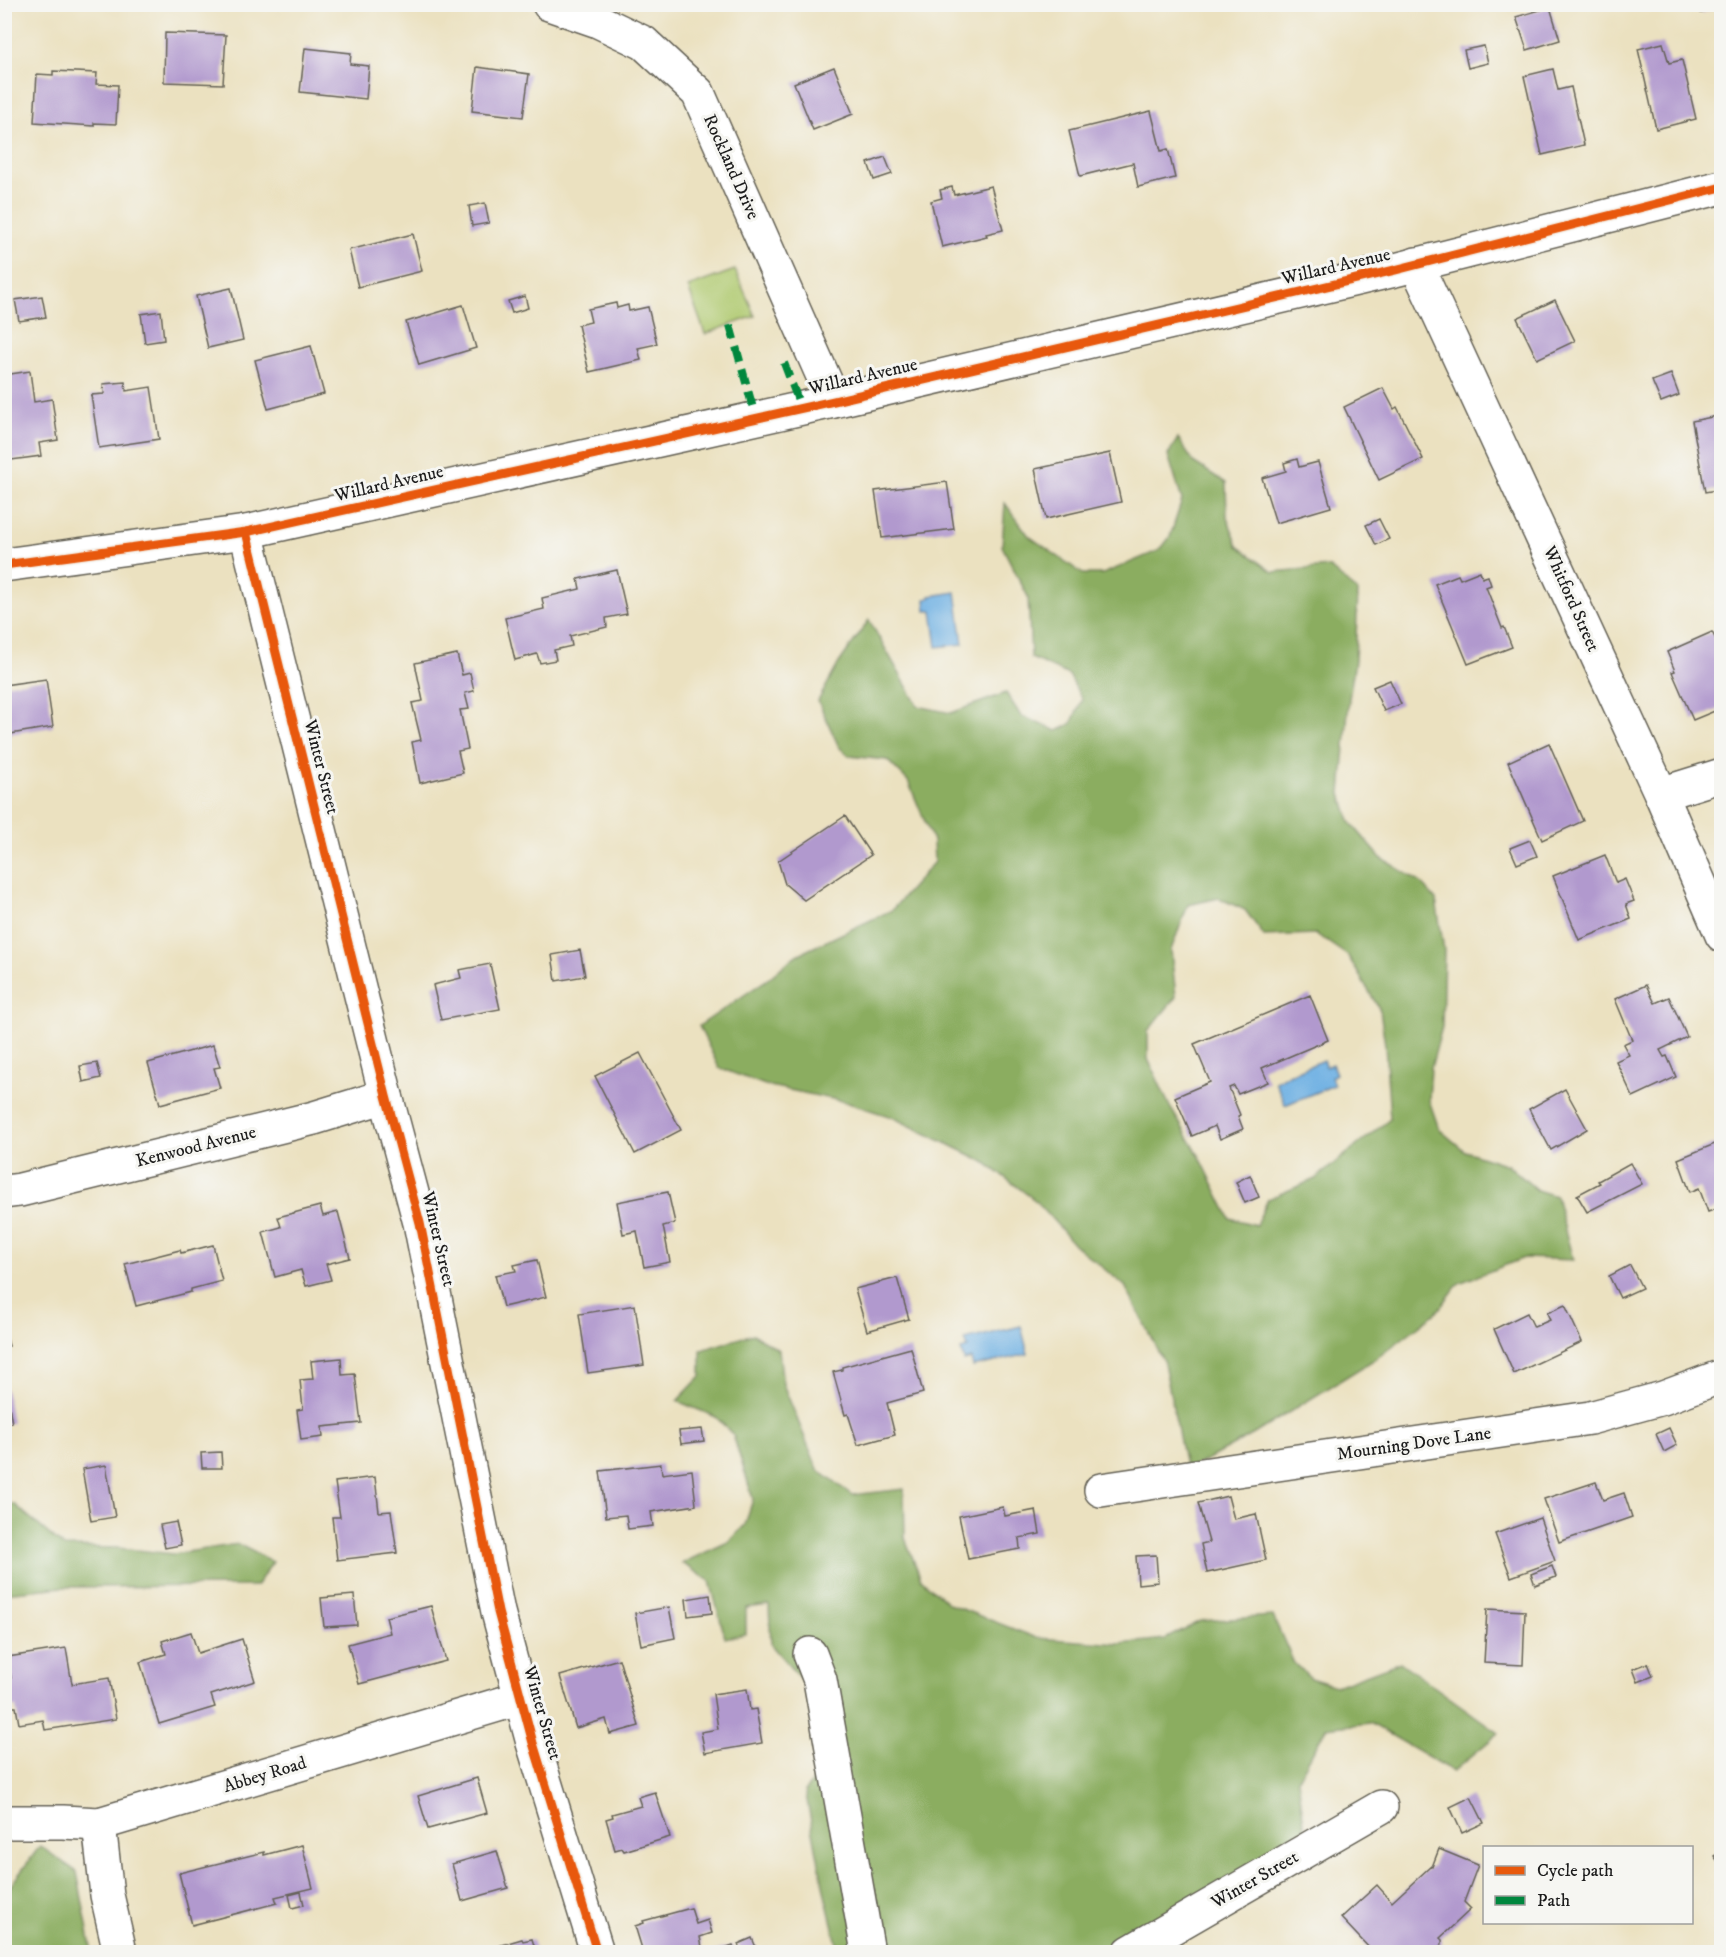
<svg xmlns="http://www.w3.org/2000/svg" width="1726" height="1957" font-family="'IM FELL DW Pica',serif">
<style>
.green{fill:#afc96e;stroke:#667245;stroke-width:1.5}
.forest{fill:#8bad61;stroke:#54643e;stroke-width:1.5;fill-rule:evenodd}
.water{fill:#6fb1e3;stroke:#466680;stroke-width:1.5}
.building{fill:#b199ce}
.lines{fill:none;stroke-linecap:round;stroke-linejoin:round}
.minor-casing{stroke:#646155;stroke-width:36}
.minor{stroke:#fff;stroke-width:33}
.quiet{stroke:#00873e;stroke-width:8;stroke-dasharray:15 8;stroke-linecap:butt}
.cycleway-casing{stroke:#f6f6f2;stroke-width:13}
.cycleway{stroke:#e8590c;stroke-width:9}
.labels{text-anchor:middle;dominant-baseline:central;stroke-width:6;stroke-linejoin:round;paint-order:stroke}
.street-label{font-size:18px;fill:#1c1c1c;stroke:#f6f6f2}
</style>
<rect width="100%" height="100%" fill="#f6f6f2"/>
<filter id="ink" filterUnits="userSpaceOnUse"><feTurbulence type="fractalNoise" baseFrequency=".0167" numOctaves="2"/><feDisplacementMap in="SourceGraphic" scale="12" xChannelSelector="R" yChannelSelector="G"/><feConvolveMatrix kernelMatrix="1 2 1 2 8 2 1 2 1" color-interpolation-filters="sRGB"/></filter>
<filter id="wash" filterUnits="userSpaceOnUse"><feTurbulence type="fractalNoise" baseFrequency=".008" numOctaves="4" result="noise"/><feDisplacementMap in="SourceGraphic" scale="24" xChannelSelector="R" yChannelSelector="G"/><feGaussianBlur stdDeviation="1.35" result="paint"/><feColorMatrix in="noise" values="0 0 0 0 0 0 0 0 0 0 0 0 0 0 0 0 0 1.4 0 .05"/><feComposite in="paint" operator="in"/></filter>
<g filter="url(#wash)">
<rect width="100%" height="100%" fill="#ebe1c0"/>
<polygon class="green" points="735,270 755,316 705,334 688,287"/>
<g class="forest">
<path d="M1178,438L1193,462L1226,483L1227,517L1238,546L1273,572L1329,567L1358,592L1355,661L1349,699L1341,794L1351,823L1381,858L1420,882L1436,900L1444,950L1442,1027L1431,1068L1429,1100L1439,1129L1465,1151L1508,1165L1537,1190L1556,1196L1573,1260L1524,1258L1459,1283L1437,1312L1377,1358L1254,1434L1186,1471L1164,1363L1125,1286L1075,1245L1036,1201L983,1161L892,1117L842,1101L765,1085L719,1068L699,1026L769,978L795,956L892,910L934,862L933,841L908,781L887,760L849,756L839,747L818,701L839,663L869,620L918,706L951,713L1006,693L1021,716L1057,731L1071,724L1082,700L1069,675L1031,658L1028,597L1002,546L1005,503L1029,536L1083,574H1103L1160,550L1170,537L1182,500L1168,455ZM1219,898L1245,910L1264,936L1316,934L1348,956L1380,1010L1385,1045L1390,1119L1315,1179L1268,1199L1256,1225L1230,1218L1199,1155L1170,1107L1148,1059V1031L1176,997L1171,950L1188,905Z"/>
<polygon points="753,1334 779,1350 783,1384 818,1470 852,1495 904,1489 905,1538 921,1579 949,1604 1037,1638 1120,1644 1165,1639 1200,1621 1273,1616 1293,1661 1310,1678 1336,1686 1400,1662 1499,1733 1453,1771 1370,1723 1326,1728 1298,1779 1308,1854 1133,1952 839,1952 825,1895 805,1790 823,1772 822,1704 771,1645 769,1605 746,1608 746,1634 725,1638 710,1581 682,1563 728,1542 745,1525 753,1499 733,1435 716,1417 677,1401 701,1376 701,1350"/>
<polygon points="5,1504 14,1504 64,1547 118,1548 174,1554 238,1544 273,1562 256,1586 63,1587 5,1593"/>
<polygon points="40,1846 77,1872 92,1952 5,1952 5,1891 8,1889"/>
</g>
<g class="water">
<polygon points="956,592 963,644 937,647 932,611 926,611 925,599 930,598 930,596"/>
<polygon points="1323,1060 1326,1067 1332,1064 1336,1074 1331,1077 1334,1085 1285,1105 1275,1081"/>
<polygon points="1021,1326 1028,1354 973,1367 971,1359 964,1361 961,1350 968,1348 965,1340"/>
</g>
<g id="blocks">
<g class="building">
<polygon points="1698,4 1713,4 1714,9 1701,13"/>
<polygon points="1550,7 1560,40 1527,50 1516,17"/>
<polygon points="165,33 226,35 223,84 164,82"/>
<polygon points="1663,43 1669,63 1682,60 1696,119 1656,129 1638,49"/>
<polygon points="1484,46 1488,63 1468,68 1464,50"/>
<polygon points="305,48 351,53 350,64 369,66 366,99 300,92"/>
<polygon points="477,67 529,74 523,117 472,111"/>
<polygon points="834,67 853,114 813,130 794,83"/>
<polygon points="1553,69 1558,90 1571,87 1584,145 1542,155 1524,76"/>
<polygon points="53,71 97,73 96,84 118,85 116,124 94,123 94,126 34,122 37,74 53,75"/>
<polygon points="1151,111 1161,151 1168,149 1175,178 1138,187 1133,163 1080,176 1069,131"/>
<polygon points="885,157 892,174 874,180 868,163"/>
<polygon points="991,186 1003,230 986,234 987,236 942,247 931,201 942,198 940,190 952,187 954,195"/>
<polygon points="485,203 489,223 472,226 469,206"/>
<polygon points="413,234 422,271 358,287 349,250"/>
<polygon points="231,288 243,340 208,348 196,296"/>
<polygon points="42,296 46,317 19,321 15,300"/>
<polygon points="525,296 528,308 512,313 508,301"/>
<polygon points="1555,300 1575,341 1537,359 1517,318"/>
<polygon points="616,303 617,308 628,305 629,311 648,307 657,344 638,348 641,360 589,372 578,325 591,322 588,309"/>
<polygon points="463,305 476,348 419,365 406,322"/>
<polygon points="161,311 164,340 145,343 141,314"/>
<polygon points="311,346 324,394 268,409 255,360"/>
<polygon points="30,371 34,402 52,399 58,440 39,443 41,456 4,461 4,375"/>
<polygon points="1671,374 1679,395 1661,402 1652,381"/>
<polygon points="125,382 126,391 151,387 159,439 99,448 91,395 104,394 103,384"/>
<polygon points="1383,388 1394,409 1397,407 1423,459 1379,480 1344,407"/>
<polygon points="1722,415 1722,489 1705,492 1692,421"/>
<polygon points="1110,453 1121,502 1046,519 1035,469"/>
<polygon points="1297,459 1299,467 1318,462 1331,507 1276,523 1262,478 1286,471 1284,463"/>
<polygon points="947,482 954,529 882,538 875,491"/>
<polygon points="1379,519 1389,539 1376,545 1366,525"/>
<polygon points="617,570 627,614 606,618 607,627 570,636 572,646 554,650 556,660 540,663 537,654 515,660 505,618 544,609 542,598 580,589 578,579"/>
<polygon points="1480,571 1482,578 1488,576 1491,585 1486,587 1502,628 1504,627 1512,647 1468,664 1435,584 1458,575 1460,579"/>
<polygon points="1712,632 1722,651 1722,708 1693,720 1672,672 1675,671 1667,652"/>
<polygon points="457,654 462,675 470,673 474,691 465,693 469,709 460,710 468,749 458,751 463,773 420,783 412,742 421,740 412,703 423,701 415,663"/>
<polygon points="46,679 53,727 4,735 4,685"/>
<polygon points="1390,680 1401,704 1384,711 1373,687"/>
<polygon points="1549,743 1583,821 1542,840 1508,762"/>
<polygon points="845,816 871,855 804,900 785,884 778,861"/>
<polygon points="1530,840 1537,856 1517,864 1510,848"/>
<polygon points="1605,855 1616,883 1625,879 1634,901 1626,904 1631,919 1579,940 1553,876"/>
<polygon points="580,950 585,976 556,981 552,955"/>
<polygon points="490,964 500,1009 441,1020 433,985 461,978 459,970"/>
<polygon points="1646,985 1655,1003 1669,997 1687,1037 1660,1050 1664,1057 1667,1056 1676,1077 1633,1097 1616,1061 1629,1055 1623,1044 1632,1040 1615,999"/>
<polygon points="1310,995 1328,1040 1262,1068 1268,1082 1238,1094 1234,1086 1229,1088 1240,1115 1238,1116 1243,1129 1220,1139 1215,1126 1192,1136 1175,1097 1210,1082 1194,1044"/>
<polygon points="213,1045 220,1067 214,1068 220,1088 160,1104 148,1063"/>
<polygon points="640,1053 681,1130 635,1154 595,1076"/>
<polygon points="97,1063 101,1078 83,1082 80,1066"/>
<polygon points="1565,1089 1587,1129 1551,1150 1529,1109"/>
<polygon points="1722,1141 1722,1207 1708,1212 1699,1188 1690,1192 1678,1159"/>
<polygon points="1630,1163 1642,1184 1587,1212 1577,1195 1600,1183 1598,1181"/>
<polygon points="1250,1175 1259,1197 1245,1203 1236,1182"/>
<polygon points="668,1192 675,1223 663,1226 670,1262 644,1267 637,1231 623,1234 617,1202"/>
<polygon points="320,1206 323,1216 338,1212 350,1258 326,1264 331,1280 306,1286 301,1270 275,1277 263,1232 281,1227 278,1217"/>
<polygon points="213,1245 222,1281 191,1289 191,1292 136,1306 125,1264 180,1250 181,1253"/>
<polygon points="537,1260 546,1297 503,1307 495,1275 516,1271 514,1265"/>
<polygon points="1630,1265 1642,1288 1620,1298 1609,1276"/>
<polygon points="897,1278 909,1319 867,1331 855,1289"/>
<polygon points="635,1305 644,1365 588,1373 579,1314"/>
<polygon points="1565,1305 1582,1342 1514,1374 1494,1329 1527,1313 1534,1327 1550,1320 1547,1313"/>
<polygon points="4,1327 9,1346 4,1346"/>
<polygon points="911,1348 923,1393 887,1403 895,1435 858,1445 848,1414 845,1415 833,1372 842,1370 842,1367"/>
<polygon points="341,1358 342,1375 355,1374 361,1423 322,1427 323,1437 301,1440 297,1410 303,1409 300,1380 313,1379 311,1361"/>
<polygon points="6,1388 12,1423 4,1424 4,1389"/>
<polygon points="1669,1428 1677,1445 1664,1452 1656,1434"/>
<polygon points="702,1429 704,1441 681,1444 679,1431"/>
<polygon points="221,1452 222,1468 202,1468 201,1453"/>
<polygon points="661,1464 662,1474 692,1470 696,1505 651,1512 653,1526 628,1529 626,1515 606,1517 600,1471"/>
<polygon points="106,1465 115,1517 91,1521 82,1469"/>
<polygon points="375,1477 379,1512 391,1511 397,1553 337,1560 332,1517 340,1517 335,1482"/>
<polygon points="1596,1482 1603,1500 1624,1493 1632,1517 1559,1542 1544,1499"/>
<polygon points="1228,1496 1234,1519 1256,1514 1266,1560 1207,1573 1201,1544 1209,1542 1198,1503"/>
<polygon points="1003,1507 1005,1516 1036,1510 1040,1534 1019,1538 1020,1549 968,1559 959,1516"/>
<polygon points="1540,1518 1555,1561 1511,1577 1495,1534"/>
<polygon points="176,1522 181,1545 165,1548 160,1525"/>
<polygon points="1156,1555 1158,1582 1138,1584 1136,1556"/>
<polygon points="1552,1566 1556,1577 1535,1585 1531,1574"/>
<polygon points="354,1595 357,1625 324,1627 321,1598"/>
<polygon points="710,1595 712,1613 688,1616 686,1599"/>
<polygon points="431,1606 446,1661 359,1684 348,1644 390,1633 386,1617"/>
<polygon points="669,1607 675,1638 641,1645 635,1613"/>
<polygon points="1487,1609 1525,1611 1523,1665 1484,1663"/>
<polygon points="191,1632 198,1653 242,1639 255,1681 211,1695 215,1707 159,1724 140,1662 166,1654 162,1641"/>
<polygon points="66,1648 72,1684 109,1678 116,1719 45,1730 43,1720 19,1724 16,1707 11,1707 7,1679 11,1678 8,1657"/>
<polygon points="619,1659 639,1726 610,1734 606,1719 576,1728 560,1676"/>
<polygon points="1648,1663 1653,1676 1638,1682 1633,1669"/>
<polygon points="747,1689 750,1710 756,1709 762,1743 705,1753 701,1732 718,1729 713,1694"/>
<polygon points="477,1778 487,1813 428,1829 418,1796"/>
<polygon points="655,1792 670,1837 624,1851 622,1848 615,1850 606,1819 613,1817 612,1814 641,1806 638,1797"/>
<polygon points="1471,1797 1484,1823 1462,1833 1450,1807"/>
<polygon points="302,1845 313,1888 275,1897 277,1903 192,1925 179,1873 264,1852 264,1855"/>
<polygon points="1439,1849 1478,1865 1464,1902 1471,1909 1440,1938 1442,1940 1442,1944 1433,1952 1373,1952 1341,1918 1377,1885 1392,1902 1431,1866 1432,1867"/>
<polygon points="497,1851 508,1888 462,1901 452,1864"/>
<polygon points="1722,1851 1722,1867 1714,1856"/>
<polygon points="301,1892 304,1905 292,1908 289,1895"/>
<polygon points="691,1908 696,1924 708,1920 712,1933 700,1937 703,1952 643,1952 635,1926 644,1923 643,1921"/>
<polygon points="752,1938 758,1952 741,1952 738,1944"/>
<polygon points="522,1939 523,1941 532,1939 536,1952 476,1952"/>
<polygon points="733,1945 736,1952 713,1952"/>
</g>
</g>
</g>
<g filter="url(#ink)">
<use href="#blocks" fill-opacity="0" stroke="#646155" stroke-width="1.5"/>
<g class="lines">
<defs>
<g id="minor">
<polyline points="549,4 598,21 644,43 698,93 834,401"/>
<polyline points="1416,264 1661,794 1722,935"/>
<polyline points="246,532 386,1096 420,1223 498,1612 533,1743 597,1952"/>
<polyline points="4,565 246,532 834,401 1395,270 1722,187"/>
<polyline points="1661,794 1722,775"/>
<polyline points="4,1192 20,1190 314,1118 386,1096"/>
<polyline points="1101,1490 1590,1418 1663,1398 1722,1376"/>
<polyline points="810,1654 820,1680 868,1952"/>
<polyline points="4,1822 63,1822 99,1824 521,1698"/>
<polyline points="99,1824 107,1895 120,1952"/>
<polyline points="1130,1952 1381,1807"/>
</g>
</defs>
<use href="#minor" class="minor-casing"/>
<use href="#minor" class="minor"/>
<g class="quiet">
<polyline points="730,325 756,419"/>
<polyline points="784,363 801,408"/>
</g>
<defs>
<g id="cycleway">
<polyline points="246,532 386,1096 420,1223 498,1612 533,1743 597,1952"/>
<polyline points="4,565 246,532 834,401 1395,270 1722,187"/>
</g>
</defs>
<use href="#cycleway" class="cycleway-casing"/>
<use href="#cycleway" class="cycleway"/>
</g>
</g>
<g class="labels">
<g class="street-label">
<text transform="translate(731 167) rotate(66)">Rockland Drive</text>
<text transform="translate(1336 267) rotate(-13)">Willard Avenue</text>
<text transform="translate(863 377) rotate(-13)">Willard Avenue</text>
<text transform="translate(389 484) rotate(-13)">Willard Avenue</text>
<text transform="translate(1571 599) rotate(66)">Whitford Street</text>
<text transform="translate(321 767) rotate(76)">Winter Street</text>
<text transform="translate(196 1147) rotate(-14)">Kenwood Avenue</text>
<text transform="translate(438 1239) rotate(77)">Winter Street</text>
<text transform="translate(1414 1444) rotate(-8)">Mourning Dove Lane</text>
<text transform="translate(542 1713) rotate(74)">Winter Street</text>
<text transform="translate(265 1775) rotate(-17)">Abbey Road</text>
<text transform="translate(1255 1880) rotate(-30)">Winter Street</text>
</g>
</g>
<rect width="1726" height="1957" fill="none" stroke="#f6f6f2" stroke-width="24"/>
<rect x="1483" y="1846" width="210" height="78" fill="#f6f6f2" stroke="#9f9f9c" stroke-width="1.5"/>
<rect x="1495" y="1866" width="30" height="9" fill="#e8590c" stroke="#9f9f9c" stroke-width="1.5"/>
<text x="1537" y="1876" font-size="18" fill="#1c1c1c">Cycle path</text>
<rect x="1495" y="1896" width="30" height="9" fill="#00873e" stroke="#9f9f9c" stroke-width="1.5"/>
<text x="1537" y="1906" font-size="18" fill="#1c1c1c">Path</text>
</svg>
